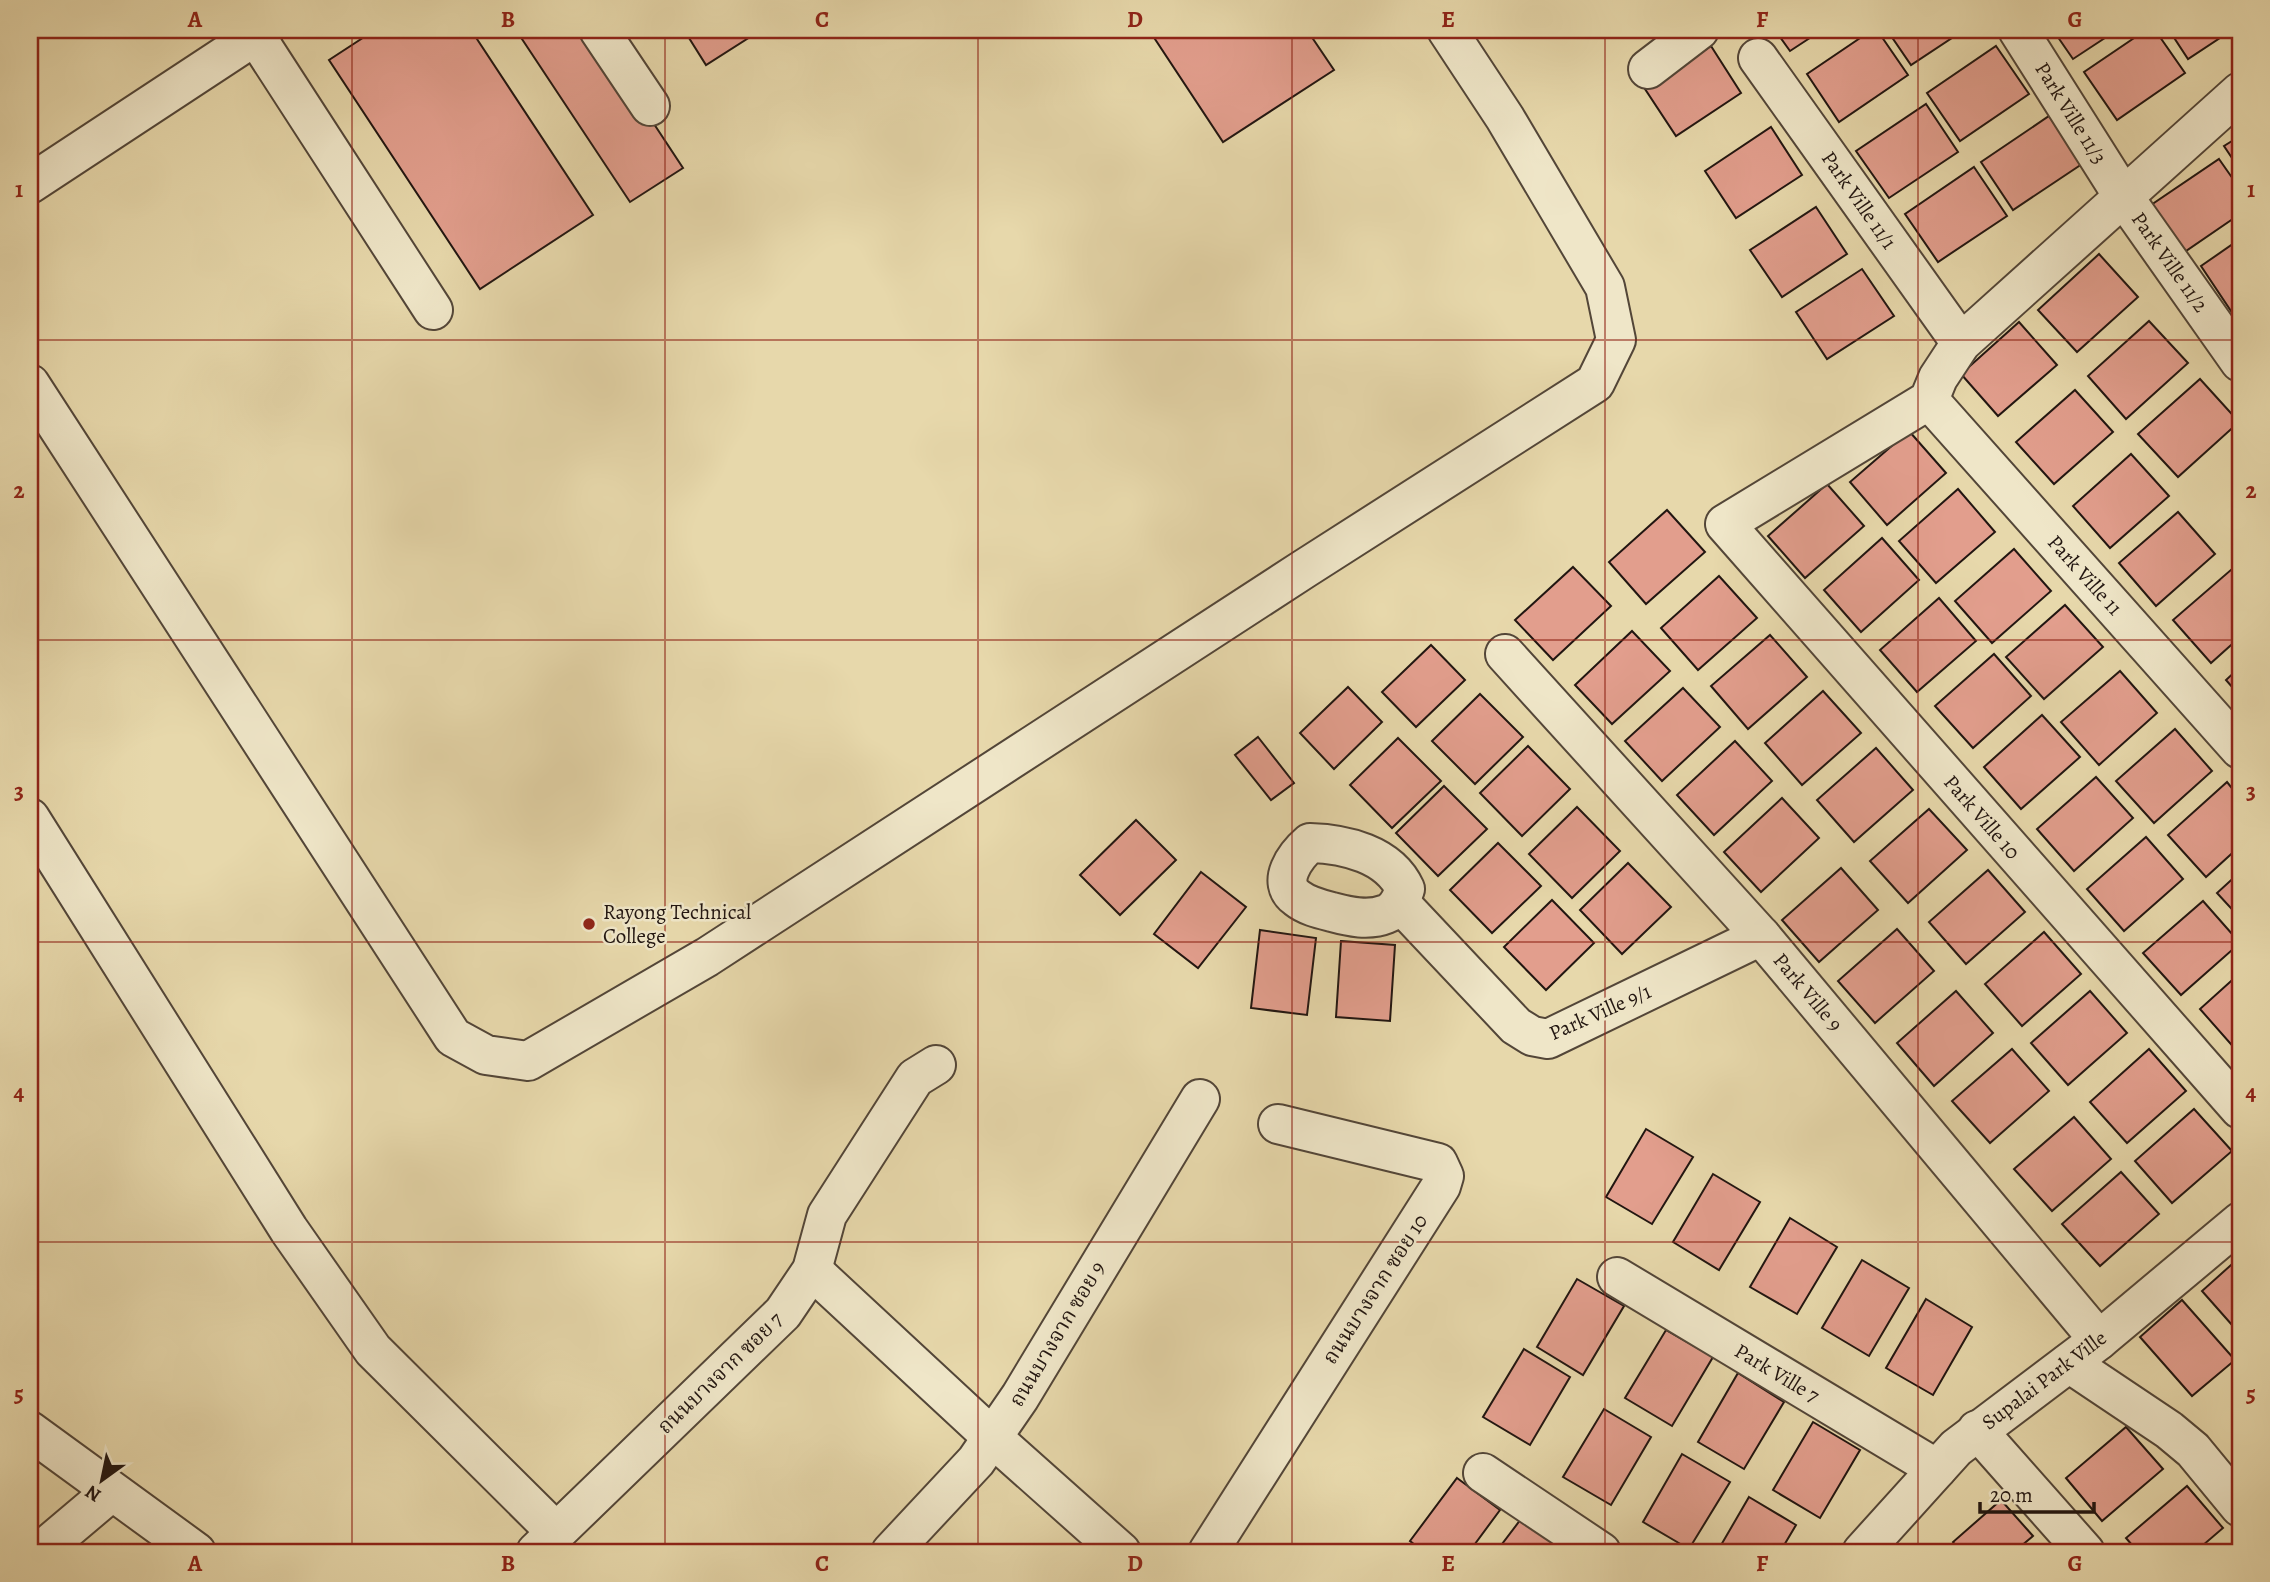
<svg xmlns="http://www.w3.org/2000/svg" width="2270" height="1582" font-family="Alegreya,'Noto Serif Thai',serif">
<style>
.building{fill:#e29e8d;stroke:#221611;stroke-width:2}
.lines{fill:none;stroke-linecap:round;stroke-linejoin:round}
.minor-casing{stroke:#534638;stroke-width:42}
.minor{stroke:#efe6c8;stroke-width:38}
.grid{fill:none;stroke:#8f2418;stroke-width:2;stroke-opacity:0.55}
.poi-dot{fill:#8f2418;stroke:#efe6c8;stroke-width:2.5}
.labels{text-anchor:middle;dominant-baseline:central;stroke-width:5;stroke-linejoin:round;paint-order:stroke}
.street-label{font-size:21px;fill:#221611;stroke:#efe6c8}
.poi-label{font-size:21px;fill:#221611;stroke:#efe6c8;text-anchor:start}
.neatline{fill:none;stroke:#8f2418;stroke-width:2.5}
.grid-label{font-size:23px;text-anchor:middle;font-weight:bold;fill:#8f2418}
</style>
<rect width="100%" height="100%" fill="#e7d8ab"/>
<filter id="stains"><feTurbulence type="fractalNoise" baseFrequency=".00286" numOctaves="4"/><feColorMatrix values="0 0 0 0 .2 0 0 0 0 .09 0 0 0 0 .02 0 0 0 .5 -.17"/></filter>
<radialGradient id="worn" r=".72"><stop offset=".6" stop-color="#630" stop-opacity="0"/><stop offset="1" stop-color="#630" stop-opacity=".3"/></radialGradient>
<g class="building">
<polygon points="375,30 471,30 593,215 480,289 329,60"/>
<polygon points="516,30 592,30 683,168 630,202"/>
<polygon points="684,30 761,30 706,65"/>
<polygon points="1149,30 1307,30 1334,70 1223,142"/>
<polygon points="1775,30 1822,30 1790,51"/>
<polygon points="1872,30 1877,30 1908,75 1839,122 1807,74"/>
<polygon points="1887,30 1964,30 1911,65"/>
<polygon points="2053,30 2117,30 2073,59"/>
<polygon points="2146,30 2155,30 2185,73 2117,120 2084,72"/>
<polygon points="2169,30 2232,30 2188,59"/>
<polygon points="1711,46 1741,93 1676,136 1645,89"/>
<polygon points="1996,46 2029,94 1960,141 1927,93"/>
<polygon points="1926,104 1958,152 1889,198 1856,151"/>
<polygon points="2049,116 2082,164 2013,210 1981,162"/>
<polygon points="1771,127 1802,175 1736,218 1705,171"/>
<polygon points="2240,136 2240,170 2224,146"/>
<polygon points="2219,159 2240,189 2240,214 2183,253 2151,205"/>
<polygon points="1974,167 2007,216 1938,262 1905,214"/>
<polygon points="1816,207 1847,254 1782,297 1750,250"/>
<polygon points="2240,239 2240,309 2233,314 2201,266"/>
<polygon points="2099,254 2138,297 2077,352 2038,310"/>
<polygon points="1862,269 1894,316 1827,359 1796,312"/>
<polygon points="2149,321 2188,363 2126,419 2088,376"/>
<polygon points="2019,322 2057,365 1998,416 1961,374"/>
<polygon points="2200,379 2239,422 2178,477 2138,434"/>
<polygon points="2075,390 2113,432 2054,484 2016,442"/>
<polygon points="1909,431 1946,473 1887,525 1850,482"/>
<polygon points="2131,454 2169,496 2110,548 2073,506"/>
<polygon points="1827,484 1864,526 1805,578 1768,536"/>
<polygon points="1958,489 1995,532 1936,583 1899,541"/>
<polygon points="1667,510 1705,552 1646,604 1609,562"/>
<polygon points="2178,512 2215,554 2156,606 2119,563"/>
<polygon points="1882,538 1919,580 1861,632 1824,590"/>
<polygon points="2014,549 2051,591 1992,643 1955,601"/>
<polygon points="1573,567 1611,606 1553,660 1515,620"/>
<polygon points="2232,569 2240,577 2240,637 2211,663 2173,620"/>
<polygon points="1719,576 1757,618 1698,670 1661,628"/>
<polygon points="1939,598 1976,641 1917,692 1880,650"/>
<polygon points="2065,605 2103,647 2044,699 2006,657"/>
<polygon points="1632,631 1670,671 1612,724 1575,685"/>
<polygon points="1770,635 1807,677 1748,729 1711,686"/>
<polygon points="1431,645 1465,680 1416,727 1382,692"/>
<polygon points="1994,654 2031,696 1973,748 1935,706"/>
<polygon points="2240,667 2240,696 2226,680"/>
<polygon points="2120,671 2157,713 2099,765 2061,722"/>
<polygon points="1348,687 1382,722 1334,769 1300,733"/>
<polygon points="1683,688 1720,727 1662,781 1625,741"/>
<polygon points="1823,691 1861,733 1802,785 1765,743"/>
<polygon points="1480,694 1523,737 1475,784 1432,741"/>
<polygon points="2042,715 2080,757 2021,809 1984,767"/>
<polygon points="2175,729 2212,771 2154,823 2116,781"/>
<polygon points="1258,737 1294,783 1271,800 1235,755"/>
<polygon points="1398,738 1441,781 1392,828 1350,785"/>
<polygon points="1735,741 1772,781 1714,835 1677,795"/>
<polygon points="1528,746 1570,789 1522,836 1480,793"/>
<polygon points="1876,748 1913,790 1854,842 1817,800"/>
<polygon points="2096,777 2133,818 2074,871 2037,829"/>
<polygon points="2227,782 2240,798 2240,846 2206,877 2168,835"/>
<polygon points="1444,786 1487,829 1438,876 1396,833"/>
<polygon points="1782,798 1819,838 1761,892 1724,852"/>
<polygon points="1577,807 1620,851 1572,898 1529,854"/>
<polygon points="1929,809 1967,850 1908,903 1870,861"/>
<polygon points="1136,820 1176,860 1120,915 1080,875"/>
<polygon points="2146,837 2183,879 2124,931 2087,889"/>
<polygon points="1498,843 1541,886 1492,933 1450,890"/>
<polygon points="1628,863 1671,907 1622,954 1580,910"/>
<polygon points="1841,868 1878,910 1819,962 1782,920"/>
<polygon points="1988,870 2025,912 1966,964 1929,922"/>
<polygon points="1201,872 1246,907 1198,968 1154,934"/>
<polygon points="2240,872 2240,918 2217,893"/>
<polygon points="1552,900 1594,943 1546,990 1504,947"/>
<polygon points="2203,901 2240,943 2181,995 2143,953"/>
<polygon points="1897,929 1934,971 1875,1023 1838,981"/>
<polygon points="1260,930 1316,938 1307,1015 1251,1008"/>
<polygon points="2044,932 2081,974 2022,1026 1985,984"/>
<polygon points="1341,941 1395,945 1390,1021 1336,1017"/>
<polygon points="2240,973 2240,1048 2237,1051 2200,1009"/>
<polygon points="1956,991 1993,1033 1934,1086 1897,1043"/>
<polygon points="2090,991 2127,1033 2068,1085 2031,1043"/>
<polygon points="2012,1049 2049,1091 1990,1143 1952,1101"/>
<polygon points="2149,1049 2186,1091 2127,1143 2090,1102"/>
<polygon points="2194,1109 2232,1151 2172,1203 2135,1161"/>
<polygon points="2074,1117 2111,1159 2052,1211 2014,1169"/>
<polygon points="1646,1129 1693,1157 1652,1224 1606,1197"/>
<polygon points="2121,1172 2159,1214 2100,1266 2062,1224"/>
<polygon points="1713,1174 1760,1202 1719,1270 1673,1242"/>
<polygon points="1790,1218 1837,1247 1797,1314 1750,1287"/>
<polygon points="2240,1257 2240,1334 2202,1291"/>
<polygon points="1862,1260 1909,1288 1869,1356 1822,1328"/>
<polygon points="1577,1279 1624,1306 1583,1375 1537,1347"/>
<polygon points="1926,1299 1972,1327 1933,1395 1886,1368"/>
<polygon points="2182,1300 2235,1360 2192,1396 2140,1337"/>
<polygon points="1666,1330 1713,1357 1672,1426 1625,1398"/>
<polygon points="1524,1349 1570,1377 1530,1445 1483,1417"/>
<polygon points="1738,1373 1784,1402 1744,1469 1698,1442"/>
<polygon points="1604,1409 1651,1437 1611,1505 1563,1477"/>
<polygon points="1813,1422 1860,1450 1820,1518 1773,1490"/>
<polygon points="2126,1427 2163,1469 2102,1521 2066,1478"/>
<polygon points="1682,1454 1730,1482 1689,1549 1643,1522"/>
<polygon points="1457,1478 1500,1510 1469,1552 1424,1552 1410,1541"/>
<polygon points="2187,1486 2223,1528 2195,1552 2138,1552 2126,1538"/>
<polygon points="1749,1497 1796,1525 1780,1552 1717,1552"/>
<polygon points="2001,1500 2033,1536 2014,1552 1961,1552 1953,1542"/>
<polygon points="1521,1519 1565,1551 1564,1552 1496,1552"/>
</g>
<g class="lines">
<defs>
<g id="minor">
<polyline points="599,30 650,106"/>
<polyline points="2018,30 2123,196 2240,362"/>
<polyline points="255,35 433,310"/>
<polyline points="1758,58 1961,343"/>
<polyline points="1648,69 1699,30"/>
<polyline points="2240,92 1961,343 1938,378 1929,400 1725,524 2240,1109"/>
<polyline points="30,184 264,30"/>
<polyline points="30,384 453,1037 486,1055 528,1061 707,957 1304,569 1595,383 1616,340 1605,287 1505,118 1447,30"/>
<polyline points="1929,400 2240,749"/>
<polyline points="1505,654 1761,936 2099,1340"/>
<polyline points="30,818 289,1230 373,1350 556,1532"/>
<path d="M1310,843C1345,844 1389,854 1405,889C1401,900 1397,910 1386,914C1369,921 1350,917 1332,912C1320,909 1307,906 1297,898C1275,882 1296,855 1310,843Z"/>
<polyline points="1400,903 1516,1026 1532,1036 1548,1039 1761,936"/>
<polyline points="812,1270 993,1438 1121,1552"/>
<polyline points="1617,1277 1937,1469"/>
<polyline points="2069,1363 2169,1430 2193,1450 2240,1507"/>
<polyline points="1977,1430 2085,1552"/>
<polyline points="30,1431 196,1552"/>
<polyline points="1483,1473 1601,1552"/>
<polyline points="40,1552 111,1492"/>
<polyline points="536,1552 783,1313 812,1270 827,1215 915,1078 936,1065"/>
<polyline points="891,1552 976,1461 1020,1397 1200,1099"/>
<polyline points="1208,1552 1441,1186 1444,1176 1438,1163 1278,1124"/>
<polyline points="1862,1552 1956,1448 2099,1340 2240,1222"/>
</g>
</defs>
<use href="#minor" class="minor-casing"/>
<use href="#minor" class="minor"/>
</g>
<path class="grid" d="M352,30V1552M665,30V1552M978,30V1552M1292,30V1552M1605,30V1552M1918,30V1552M30,340H2240M30,640H2240M30,942H2240M30,1242H2240"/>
<circle class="poi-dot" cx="589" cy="924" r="7"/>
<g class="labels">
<g class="street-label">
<text transform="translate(2071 113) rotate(58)">Park Ville 11/3</text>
<text transform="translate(1859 200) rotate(55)">Park Ville 11/1</text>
<text transform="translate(2170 262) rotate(55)">Park Ville 11/2</text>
<text transform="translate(2085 575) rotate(48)">Park Ville 11</text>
<text transform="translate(1982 817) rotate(49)">Park Ville 10</text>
<text transform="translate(1808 992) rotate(50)">Park Ville 9</text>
<text transform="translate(1600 1012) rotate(-24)">Park Ville 9/1</text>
<text transform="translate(1375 1289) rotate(-57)">ถนนบางจาก ซอย 10</text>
<text transform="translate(1057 1334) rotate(-59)">ถนนบางจาก ซอย 9</text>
<text transform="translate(720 1373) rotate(-44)">ถนนบางจาก ซอย 7</text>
<text transform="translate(1777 1373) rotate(31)">Park Ville 7</text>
<text transform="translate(2044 1380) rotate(-37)">Supalai Park Ville</text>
</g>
<g class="poi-label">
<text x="603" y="912">Rayong Technical<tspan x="603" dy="24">College</tspan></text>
</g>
</g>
<rect width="2270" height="1582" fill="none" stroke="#e7d8ab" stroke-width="77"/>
<g transform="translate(102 1480) rotate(213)" stroke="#efe6c8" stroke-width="5" paint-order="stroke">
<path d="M0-5L12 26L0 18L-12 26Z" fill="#221611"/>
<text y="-10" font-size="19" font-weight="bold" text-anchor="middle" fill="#221611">N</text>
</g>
<path d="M1980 1502v10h114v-10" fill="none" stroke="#221611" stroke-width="3.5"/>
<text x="1990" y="1502" font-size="21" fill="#221611" stroke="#efe6c8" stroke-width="5" paint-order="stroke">20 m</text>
<rect x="38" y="38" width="2194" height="1506" class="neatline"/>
<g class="grid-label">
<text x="195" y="27">A</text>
<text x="508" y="27">B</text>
<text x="822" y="27">C</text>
<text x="1135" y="27">D</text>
<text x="1448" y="27">E</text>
<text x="1762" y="27">F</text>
<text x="2075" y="27">G</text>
<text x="19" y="197">1</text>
<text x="2251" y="197">1</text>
<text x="19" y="498">2</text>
<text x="2251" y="498">2</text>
<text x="19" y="799">3</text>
<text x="2251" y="799">3</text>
<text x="19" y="1100">4</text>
<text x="2251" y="1100">4</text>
<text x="19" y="1401">5</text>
<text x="2251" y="1401">5</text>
<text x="195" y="1571">A</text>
<text x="508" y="1571">B</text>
<text x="822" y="1571">C</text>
<text x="1135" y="1571">D</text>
<text x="1448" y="1571">E</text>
<text x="1762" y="1571">F</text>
<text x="2075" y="1571">G</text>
</g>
<rect width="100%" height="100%" filter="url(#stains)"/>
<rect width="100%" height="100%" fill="url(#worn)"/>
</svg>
